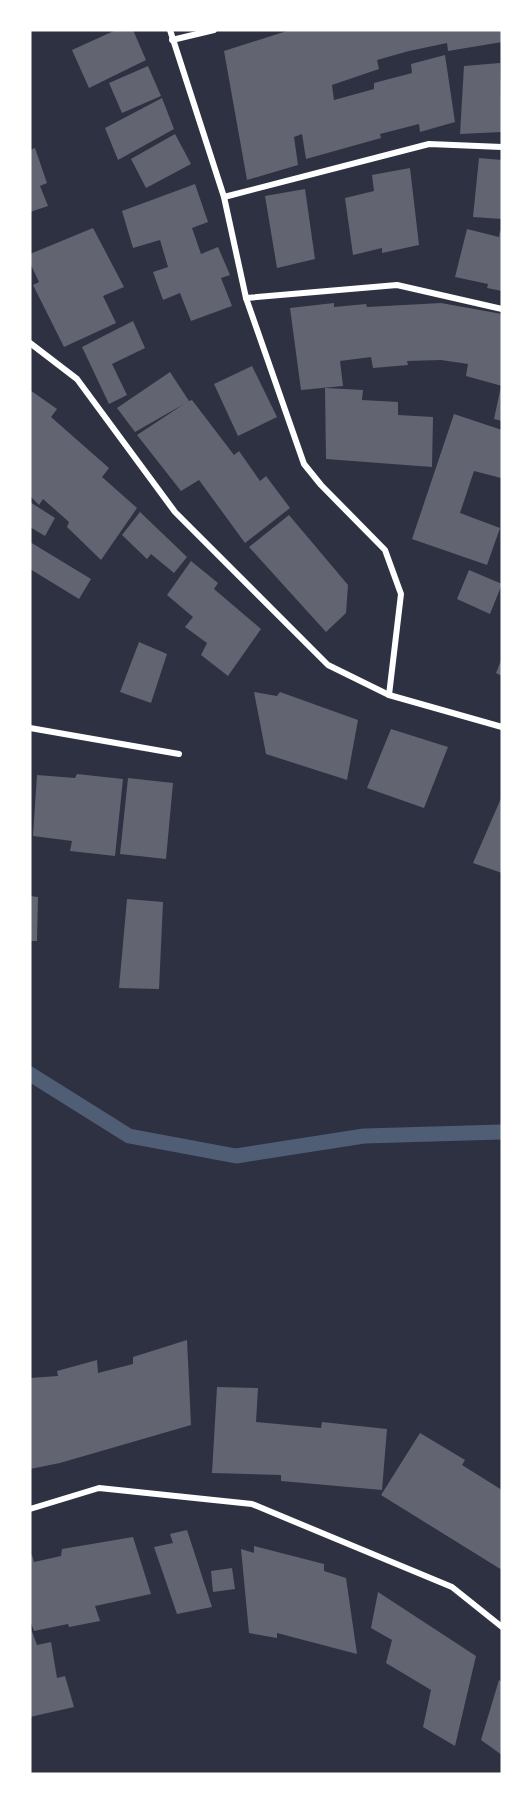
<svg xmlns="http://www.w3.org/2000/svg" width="532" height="1804" font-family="'Public Sans',sans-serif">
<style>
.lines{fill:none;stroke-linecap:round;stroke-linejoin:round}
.stream{stroke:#4f5d75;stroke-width:15}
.building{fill:#626471}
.minor{stroke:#fff;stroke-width:6}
</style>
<rect width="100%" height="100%" fill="#2d3142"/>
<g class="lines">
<polyline class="stream" points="30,1074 129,1136 236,1156 364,1136 502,1132"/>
</g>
<g class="building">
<polygon points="116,30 133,30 146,60 89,88 72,50"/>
<polygon points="290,30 502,30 502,42 448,51 447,43 409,51 377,60 379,69 332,85 334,100 374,89 374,83 412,73 411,64 445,55 455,122 420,132 419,124 380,134 381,138 306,159 302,134 294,137 298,165 247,180 224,51"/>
<polygon points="500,63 502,132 460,134 464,66"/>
<polygon points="148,66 161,96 122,113 109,83"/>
<polygon points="162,98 174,129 118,160 105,128"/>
<polygon points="175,134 191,164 146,188 131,159"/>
<polygon points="35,148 47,183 40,186 48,206 30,212 30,150"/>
<polygon points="479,158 502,160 502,219 473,217"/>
<polygon points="410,168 419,245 382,253 382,248 353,255 345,198 374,191 372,175"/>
<polygon points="195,184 208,222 192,228 201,254 218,247 230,275 221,278 232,306 191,321 180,293 163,300 153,272 168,267 160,240 133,248 122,211"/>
<polygon points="305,189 315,259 277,268 265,196"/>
<polygon points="93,228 124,287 103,296 116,323 64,347 33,285 39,282 30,263 30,254"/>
<polygon points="467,229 499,237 500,231 502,232 502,291 487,288 488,284 455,277"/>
<polygon points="334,303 334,307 366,304 367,307 441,303 502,314 502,386 466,376 468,364 441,360 407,361 408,365 373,368 371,357 340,361 343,386 301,390 290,308"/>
<polygon points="133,321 145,348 112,364 127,395 109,404 82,347"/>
<polygon points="252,366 277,417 238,436 214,384"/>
<polygon points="170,372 189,401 192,400 234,455 239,451 260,481 266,476 290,508 245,543 199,480 181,491 137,435 184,404 135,432 117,408"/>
<polygon points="501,386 502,386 502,421 494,419"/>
<polygon points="325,388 363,390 362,400 398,402 398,415 433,417 432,467 326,459"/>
<polygon points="30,390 57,409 51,417 109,468 102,477 137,508 101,560 67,527 69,522 43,499 39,505 30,496"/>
<polygon points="454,414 502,430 501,478 474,471 460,513 500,528 487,565 412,539"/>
<polygon points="30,502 55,518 45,536 30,527"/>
<polygon points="140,512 187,557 174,573 151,554 147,559 122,535"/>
<polygon points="289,515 348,585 346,613 326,632 249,547"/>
<polygon points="30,542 91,579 79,599 30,569"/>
<polygon points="191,561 218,583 214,589 261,629 228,676 201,655 207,643 185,627 193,617 167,595"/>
<polygon points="469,570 502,584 490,614 457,599"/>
<polygon points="139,642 167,654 151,703 120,692"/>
<polygon points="502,658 502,676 496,673"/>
<polygon points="254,692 277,696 280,692 358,720 347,780 266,754"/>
<polygon points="391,729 448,747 424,808 367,788"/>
<polygon points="77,774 123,779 115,856 70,851 72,841 33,836 37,775 75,778"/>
<polygon points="128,778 173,783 166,859 120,854"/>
<polygon points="502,796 502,873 473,863"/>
<polygon points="30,896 38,897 37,941 30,941"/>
<polygon points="127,899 163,902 159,989 119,988"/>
<polygon points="187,1340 191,1425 60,1463 30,1469 30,1378 58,1376 57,1371 97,1360 98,1373 133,1364 133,1357"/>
<polygon points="217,1387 258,1388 256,1422 321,1428 322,1422 387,1429 382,1490 281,1481 281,1475 212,1473"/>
<polygon points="420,1433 465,1460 462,1465 502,1490 502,1570 381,1495"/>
<polygon points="187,1530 212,1607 177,1614 154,1547 173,1543 170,1534"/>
<polygon points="133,1537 151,1594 95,1606 100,1621 69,1627 68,1624 34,1631 30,1620 30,1555 32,1555 34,1562 61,1556 62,1549"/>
<polygon points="254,1546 324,1564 324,1571 346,1578 357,1654 277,1633 277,1638 249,1633 241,1549 254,1553"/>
<polygon points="232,1568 235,1589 213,1592 211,1571"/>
<polygon points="378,1592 476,1656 455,1746 423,1727 431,1690 386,1663 392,1640 371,1628"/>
<polygon points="30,1626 37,1645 51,1642 57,1678 65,1676 74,1707 30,1717"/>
<polygon points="499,1680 502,1682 502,1755 481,1740"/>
</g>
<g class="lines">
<g class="minor">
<polyline points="170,30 224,197 246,298 304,464 321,485 385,550 401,594 389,695"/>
<polyline points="172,40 214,30"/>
<polyline points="224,197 429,144 502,147"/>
<polyline points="246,298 397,285 502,309"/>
<polyline points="30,343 77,379 175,512 328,665 389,695 502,727"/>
<polyline points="30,728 179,754"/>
<polyline points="30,1509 99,1488 252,1504 452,1587 502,1627"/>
</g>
</g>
<rect width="532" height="1804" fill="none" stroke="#ffffff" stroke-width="63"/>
</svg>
